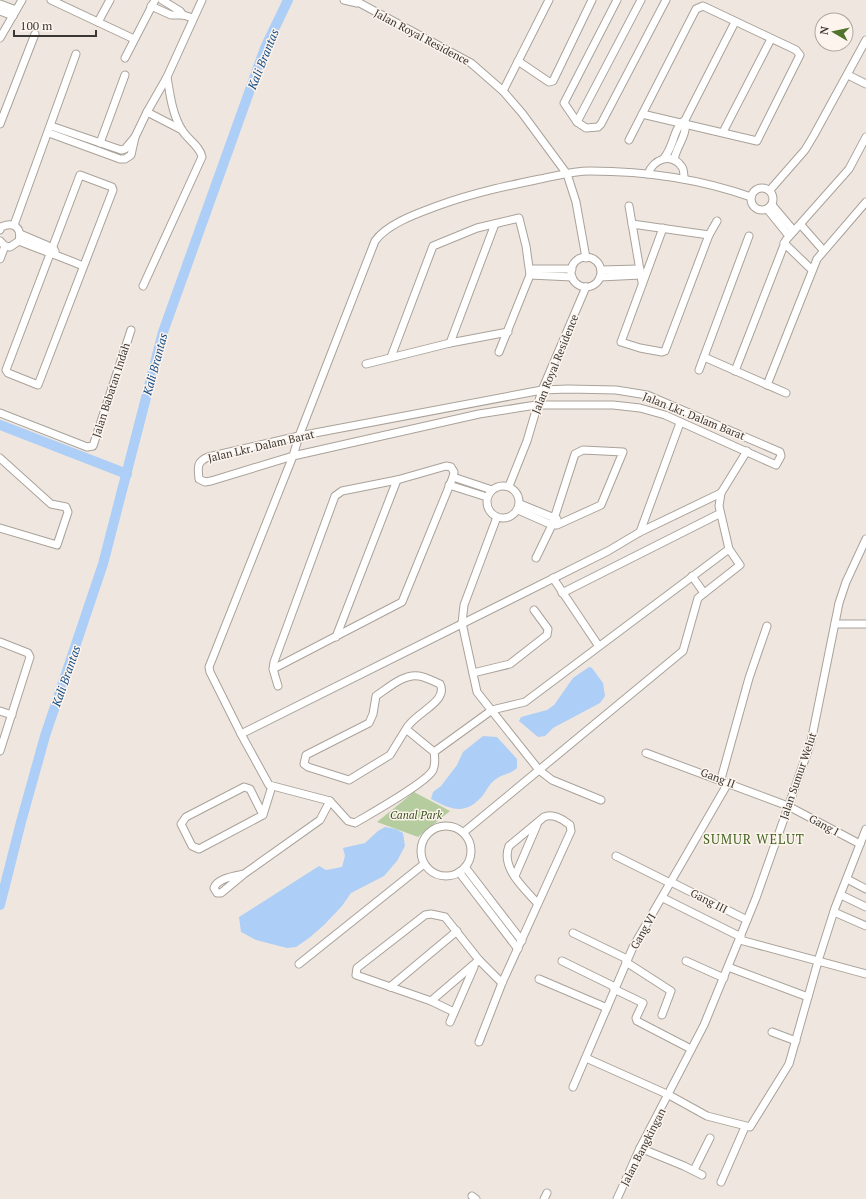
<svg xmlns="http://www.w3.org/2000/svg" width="866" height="1199" font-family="'PT Serif',serif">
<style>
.green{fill:#b5cd9e}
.water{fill:#adcef6}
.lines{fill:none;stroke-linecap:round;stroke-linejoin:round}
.river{stroke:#adcef6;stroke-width:10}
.minor-casing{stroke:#a9a29a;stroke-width:9}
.minor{stroke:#fff;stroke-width:7}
.labels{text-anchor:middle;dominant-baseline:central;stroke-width:3;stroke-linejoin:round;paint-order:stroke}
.street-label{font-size:11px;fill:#3a3734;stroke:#fcf4ed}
.park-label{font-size:11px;font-style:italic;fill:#3a521c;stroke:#fcf4ed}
.water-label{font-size:12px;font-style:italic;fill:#144c86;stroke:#fcf4ed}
.quarter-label{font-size:13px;letter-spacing:1px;fill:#436321;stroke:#fcf4ed}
</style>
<rect width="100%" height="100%" fill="#efe7df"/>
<polygon class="green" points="414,792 450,811 418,837 377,822"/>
<g class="water">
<polygon points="589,667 592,668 603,683 605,696 600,703 553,728 545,736 538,737 519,721 521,717 547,710 554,705 573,678"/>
<path d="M483,736L497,737L517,759V768C511,774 503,774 496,779C491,782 487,789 484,794C467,815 453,811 431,799L433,792L441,786L457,765L463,752Z"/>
<polygon points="385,827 396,829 403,833 405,846 397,861 384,876 351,893 342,906 324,925 309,938 296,947 287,948 256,940 241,932 239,917 319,866 326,870 342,867 345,856 343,848 365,843 378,831"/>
</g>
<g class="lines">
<g class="river">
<polyline points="0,425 127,474"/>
<polyline points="0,905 21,822 45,736 103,564 163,332 265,48 288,0"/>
</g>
<defs>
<g id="minor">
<polyline points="51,0 134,39"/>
<polyline points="162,0 180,11 183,15"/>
<polyline points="344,0 357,3"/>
<polyline points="354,0 471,63 503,91 522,113 567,174 576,202 586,258"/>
<polyline points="617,0 564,103 577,122 586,128 598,127 601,124 666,0"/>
<polyline points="0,4 16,10"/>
<polyline points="151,6 171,15 183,15 193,18"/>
<polyline points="0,11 13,16"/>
<polyline points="98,22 110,0"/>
<polyline points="0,38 22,0"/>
<polyline points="125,58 155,0"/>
<polyline points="518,61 549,82 553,81 592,0"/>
<polyline points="848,75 866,84"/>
<polyline points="503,91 549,0"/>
<polyline points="147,112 182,130"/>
<polyline points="577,122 641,0"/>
<polyline points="0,124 35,34"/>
<polyline points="723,132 771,39"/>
<polyline points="49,133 120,159 125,159 131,155 135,137 125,149 121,150 51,126"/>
<polyline points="135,137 147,112 167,77 202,0"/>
<polyline points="629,140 696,9 703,6 796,50 800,55 757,141 642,114"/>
<polyline points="100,143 125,75"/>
<path d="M664,158C674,147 673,128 685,120L735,22"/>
<path d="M674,160C676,147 688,134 685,121"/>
<path d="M648,174C653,160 671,151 682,167C684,170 684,176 684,179"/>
<polygon points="80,175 112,187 113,190 38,385 8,373 6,370"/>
<circle cx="762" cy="199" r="11"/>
<polyline points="770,190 805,150 814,135 866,40"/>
<polyline points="772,205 794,231"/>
<polyline points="629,206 642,282"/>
<polyline points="768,210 789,236"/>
<polyline points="632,224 709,235"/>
<polyline points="14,225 76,54"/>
<polyline points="801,225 823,250"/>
<polyline points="663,228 621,342 640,348 662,352 665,351 709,235 717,221"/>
<path d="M0,230L1,227C14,221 22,228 19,241L10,247L5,246L0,241"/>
<polyline points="20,234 53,248 55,251"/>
<path d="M19,241C41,250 62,257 83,266"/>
<polyline points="784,243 811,269"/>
<circle cx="586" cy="272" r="15"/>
<polyline points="0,259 5,246"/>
<polyline points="530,269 572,269"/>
<polyline points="601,270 640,269"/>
<polyline points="530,275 572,277"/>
<polyline points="600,277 641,275"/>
<path d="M143,286L202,157C200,146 187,139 182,130C172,114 170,94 167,77"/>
<polyline points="450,343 495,224"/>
<polyline points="391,357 433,246 477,228 519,218 526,246 530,275 499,352"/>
<polyline points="704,357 786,393"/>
<polyline points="366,364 450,343 508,332"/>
<polyline points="699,370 749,236"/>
<polyline points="735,371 786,240 849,169 866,137"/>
<polyline points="767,385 817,259 866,202"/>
<path d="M568,389L616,390L647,395L780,452L781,456L776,465L665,415L640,408L613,405H536L479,414L293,456L211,481L205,482L199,479C198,468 196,462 208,457L299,436L542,390Z"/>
<polyline points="0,413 87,447 93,446 131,330"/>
<path d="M680,423L640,532L608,551L241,734L210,672L209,667L293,456L299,436L375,241C388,223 419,213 440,205C473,193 506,186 540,179C556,176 573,171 590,171C645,171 700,179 751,197"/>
<polyline points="0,458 51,504 66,507 68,512 57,545 0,528"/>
<polyline points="453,477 492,490"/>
<polyline points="449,485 487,497"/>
<circle cx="503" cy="502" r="16"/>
<polyline points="509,486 527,441 542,390 586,287"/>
<polyline points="520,504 557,519"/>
<polyline points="518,510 552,525 557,525 601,505 623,452 583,450 575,454 552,525 536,558"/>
<polyline points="497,517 464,605 462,623 477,692 539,770 552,780 601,800"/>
<polyline points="640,532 721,493"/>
<polyline points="692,576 704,593"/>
<polyline points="553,578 598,645"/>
<polyline points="562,593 719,514"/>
<polyline points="835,624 866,624"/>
<polyline points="336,637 397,480"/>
<polyline points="0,642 28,653 30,657 0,751"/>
<polyline points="273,669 402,602 453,477 454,472 451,467 446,466 397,480 342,491 335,496 274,662 273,669 278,686"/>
<polyline points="473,673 510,664 547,635 548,629 534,610"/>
<polyline points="0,711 12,715"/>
<path d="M241,734L269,785L330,801L348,821L355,823C370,814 426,783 433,770C435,765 435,758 434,752L406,729C414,713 449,702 440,684C433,681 426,677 419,676C404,673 387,689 376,696L373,714L369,723L306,755L304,764L308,767L349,780L390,755L406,729"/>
<polyline points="434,752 492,710 525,702 729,549"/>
<polyline points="646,753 788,806 860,844"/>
<polyline points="721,779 749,678 767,626"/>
<polyline points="263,815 250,789 244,787 186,817 181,824 192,846 199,849 263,815 272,786"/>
<circle cx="446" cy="851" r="25"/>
<polyline points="464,832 683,651 698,598 740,565 729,549 719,506 721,493 747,451"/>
<polyline points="616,856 670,883"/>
<polyline points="465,867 522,941"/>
<polyline points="459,872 518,949"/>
<path d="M244,874C235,876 217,878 214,888L217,893H221L244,874L320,820L330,801"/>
<polyline points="515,876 537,825"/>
<polyline points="847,879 866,889"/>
<polyline points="671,882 747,920"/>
<polyline points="841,895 866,907"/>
<polyline points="663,898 741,937"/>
<polyline points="834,912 866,926"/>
<polyline points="573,933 627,959"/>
<polyline points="740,940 866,974"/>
<polyline points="562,961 615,987"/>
<polyline points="686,961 724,978"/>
<polyline points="626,962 671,991 662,1015"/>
<polyline points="299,964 424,864"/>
<polyline points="728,967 808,997"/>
<polyline points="539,979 607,1008"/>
<polyline points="390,987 457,931"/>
<polyline points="614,989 643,1003 636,1018 637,1021 691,1049"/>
<polyline points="431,1001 479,960"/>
<polyline points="454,1012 431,1001 356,975 357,968 425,915 431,914 445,917 479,960 502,983"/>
<polyline points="450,1022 474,967"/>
<polyline points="772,1032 796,1041"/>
<path d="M479,1042L502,983L571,831L570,825C563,819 552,813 544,817L509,846C500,868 525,889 538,904"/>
<polyline points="586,1058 669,1095 707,1116 750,1127 789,1064 819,958 835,908 866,829"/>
<polyline points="573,1087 633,947 728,783"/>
<polyline points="640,1148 684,1166 702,1175"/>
<polyline points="694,1170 710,1138"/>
<polyline points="721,1182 745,1127"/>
<polyline points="472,1196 476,1199"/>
<polyline points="544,1199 547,1193"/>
<polyline points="617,1199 640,1148 704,1025 756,898 811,742 839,603 846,582 866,539"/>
</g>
</defs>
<use href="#minor" class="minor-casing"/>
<use href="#minor" class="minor"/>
</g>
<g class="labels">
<g class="street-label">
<text transform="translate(422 37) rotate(28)">Jalan Royal Residence</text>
<text transform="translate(555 364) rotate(-68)">Jalan Royal Residence</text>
<text transform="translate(111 390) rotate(-72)">Jalan Babatan Indah</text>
<text transform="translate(694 416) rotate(22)">Jalan Lkr. Dalam Barat</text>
<text transform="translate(261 446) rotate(-13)">Jalan Lkr. Dalam Barat</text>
<text transform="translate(798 776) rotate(-71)">Jalan Sumur Welut</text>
<text transform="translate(718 778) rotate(21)">Gang II</text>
<text transform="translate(824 825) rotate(28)">Gang I</text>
<text transform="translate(709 901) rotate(27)">Gang III</text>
<text transform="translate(643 931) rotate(-60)">Gang VI</text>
<text transform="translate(643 1147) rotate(-63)">Jalan Bangkingan</text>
</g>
<g class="park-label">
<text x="416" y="815">Canal Park</text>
</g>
<g class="water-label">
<text transform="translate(263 59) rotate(-68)">Kali Brantas</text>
<text transform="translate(155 364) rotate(-75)">Kali Brantas</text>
<text transform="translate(66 676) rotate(-71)">Kali Brantas</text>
</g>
<g class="quarter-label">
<text x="754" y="839">SUMUR WELUT</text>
</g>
</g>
<g transform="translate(834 32) rotate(279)"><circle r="19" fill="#fcf4ed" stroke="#aea8a3"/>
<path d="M0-3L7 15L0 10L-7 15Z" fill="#52752d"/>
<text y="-6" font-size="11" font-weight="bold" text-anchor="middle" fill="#3a3734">N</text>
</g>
<path d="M14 30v6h82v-6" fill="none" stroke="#3a3734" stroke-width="2"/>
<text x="20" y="30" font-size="12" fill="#3a3734" stroke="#fcf4ed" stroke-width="3" paint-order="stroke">100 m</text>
</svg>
